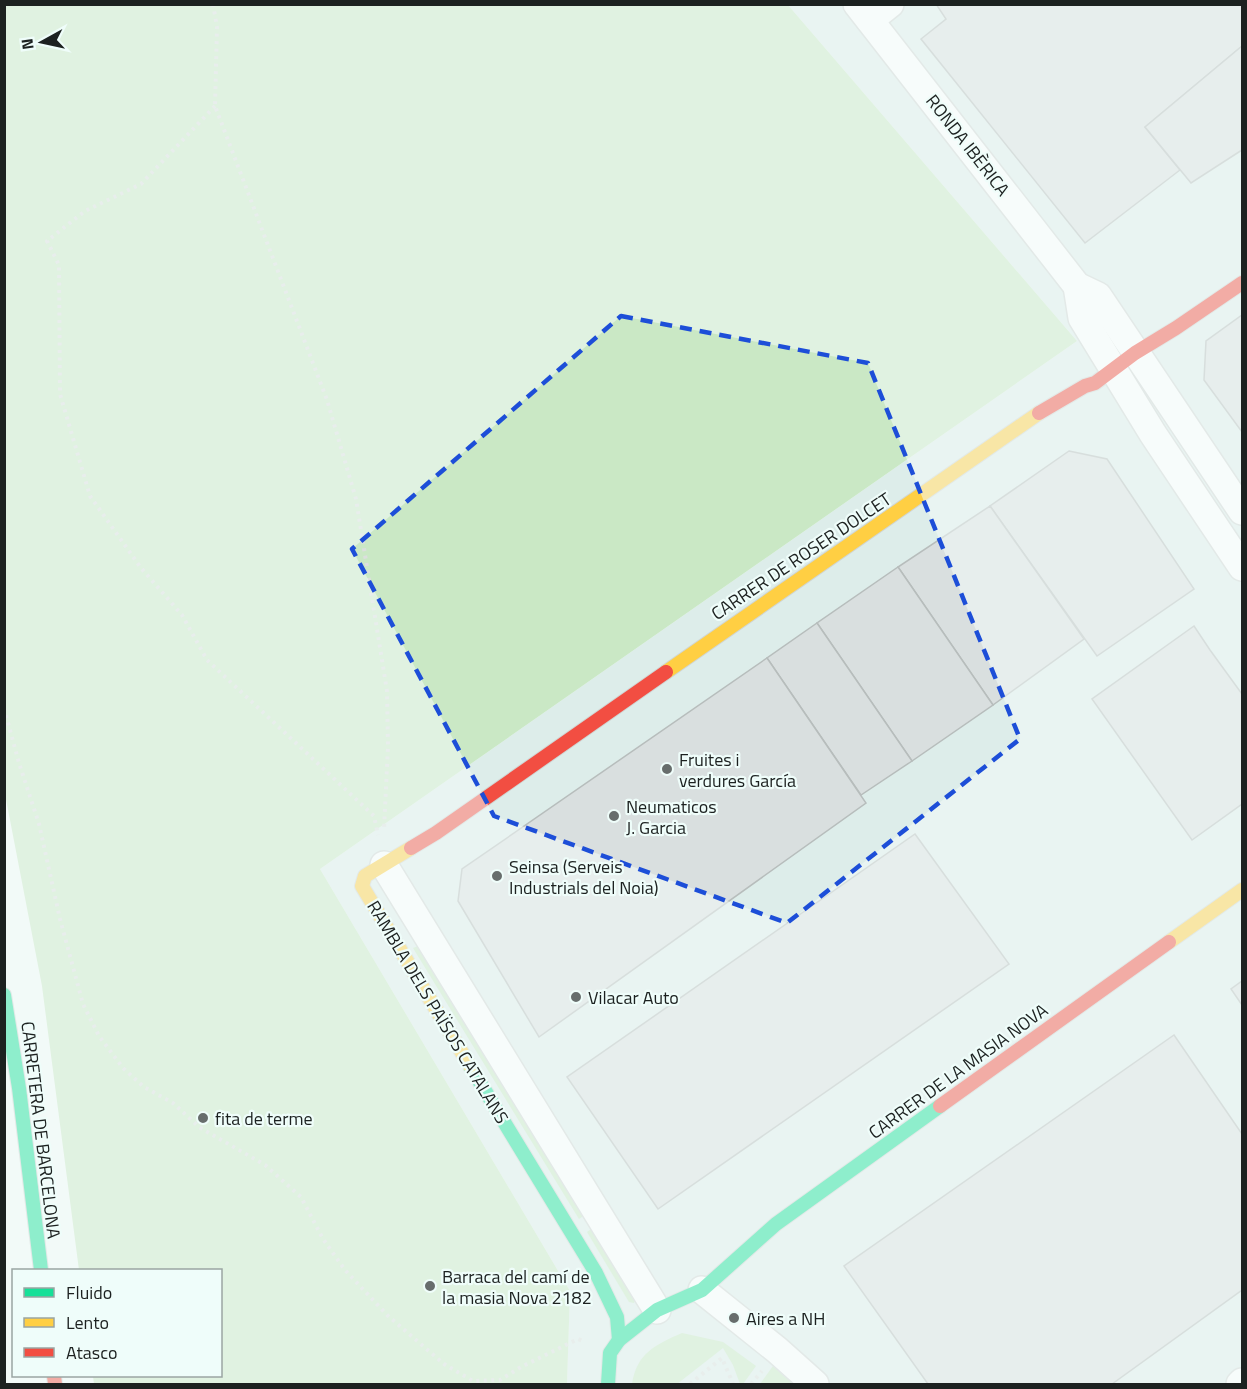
<svg xmlns="http://www.w3.org/2000/svg" width="1247" height="1389" font-family="'Titillium Web',sans-serif">
<style>
.built{fill:#ddedea}
.green{fill:#cae8c5}
.building{fill:#d9dfdf;stroke:#b7bdbc;stroke-width:1.5}
.lines{fill:none;stroke-linecap:round;stroke-linejoin:round}
.street-casing{stroke:#d0d6d4;stroke-width:30}
.fast-casing{stroke:#d0d6d4;stroke-width:16}
.slow-casing{stroke:#d0d6d4;stroke-width:16}
.jam-casing{stroke:#d0d6d4;stroke-width:16}
.path{stroke:#dcdfde;stroke-width:4;stroke-dasharray:3 4.5;stroke-linecap:butt}
.street{stroke:#fdfefe;stroke-width:27}
.fast{stroke:#16e098;stroke-width:14}
.slow{stroke:#ffcf43;stroke-width:14}
.jam{stroke:#f24e42;stroke-width:14}
.marked{fill:none;stroke:#1d4ed8;stroke-width:4.5;stroke-dasharray:12 8;stroke-linejoin:round}
.poi-dot{fill:#676d6c;stroke:#effdfa;stroke-width:2}
.labels{text-anchor:middle;dominant-baseline:central;stroke-width:4.5;stroke-linejoin:round;paint-order:stroke}
.street-label{font-size:18px;fill:#1c2120;stroke:#effdfa}
.poi-label{font-size:18px;fill:#1c2120;stroke:#effdfa;text-anchor:start}
</style>
<rect width="100%" height="100%" fill="#f2faf8"/>
<polygon class="built" points="788,5 1242,5 1242,1384 567,1384 570,1291 320,869 1077,341"/>
<g class="green">
<polygon points="4,5 788,5 1077,341 320,869 570,1291 567,1384 94,1384 93,1376 220,1376 220,1270 79,1270 42,986 5,794"/>
<polygon points="421,945 586,1214 579,1219 413,948"/>
<polygon points="594,1227 637,1296 634,1303 629,1302 587,1232"/>
<path d="M682,1333L723,1342L756,1366L743,1384H740L733,1365L723,1348L677,1384H632C637,1353 655,1345 682,1333Z"/>
<polygon points="773,1366 793,1384 760,1384"/>
</g>
<g class="building">
<polygon points="936,4 1242,4 1242,46 1145,127 1180,170 1085,243 921,39 946,19"/>
<polygon points="1242,46 1242,150 1191,183 1145,127"/>
<polygon points="1242,315 1242,432 1204,380 1206,341"/>
<polygon points="1069,451 1107,459 1194,589 1097,656 990,506"/>
<polygon points="990,506 1084,639 993,705 898,567"/>
<polygon points="898,567 993,705 912,761 817,623"/>
<polygon points="817,623 912,761 861,795 767,658"/>
<polygon points="1194,626 1210,650 1242,694 1242,804 1192,840 1092,699"/>
<polygon points="767,658 866,803 539,1037 458,901 462,869"/>
<polygon points="915,834 1009,964 658,1209 567,1077"/>
<polygon points="1242,981 1242,1005 1231,989"/>
<polygon points="1174,1035 1242,1134 1242,1290 1112,1384 928,1384 844,1266"/>
</g>
<g class="lines">
<defs>
<g id="street">
<polyline points="857,4 1077,286 1098,296 1242,511"/>
<polyline points="870,20 890,4"/>
<polyline points="1077,286 1082,318 1153,434 1242,567"/>
<polyline points="384,865 657,1310"/>
<polyline points="702,1290 777,1350 815,1384"/>
<polyline points="1240,1384 1242,1382"/>
</g>
<g id="fast">
<polyline points="4,995 19,1088 41,1270"/>
<polyline points="470,1066 596,1273 617,1317 619,1340"/>
<polyline points="608,1384 610,1353 619,1340 657,1310 702,1290 776,1224 940,1106"/>
</g>
<g id="slow">
<polyline points="666,672 1039,413"/>
<polyline points="411,848 365,876 362,886 470,1066"/>
<polyline points="1169,942 1242,890"/>
</g>
<g id="jam">
<polyline points="1039,413 1085,386 1095,383 1135,353 1176,328 1242,283"/>
<polyline points="411,848 436,833 666,672"/>
<polyline points="940,1106 1169,942"/>
<polyline points="54,1376 55,1384"/>
</g>
</defs>
<use href="#street" class="street-casing"/>
<use href="#fast" class="fast-casing"/>
<use href="#slow" class="slow-casing"/>
<use href="#jam" class="jam-casing"/>
<g class="path">
<polyline points="213,4 217,27 215,106 327,400 356,499 387,691 388,747 384,829"/>
<polyline points="215,106 141,184 85,211 47,241 59,265 60,394 90,496 141,568 182,615 207,660 374,816 378,835"/>
<polyline points="4,708 19,763 39,824 60,919 83,1004 99,1036 123,1068 144,1087 173,1103 199,1127 265,1165 301,1197 323,1239 345,1270 387,1315 444,1364 473,1381 500,1380 521,1367 578,1339 585,1342"/>
<polyline points="690,1384 722,1358 733,1384"/>
<polyline points="751,1384 762,1371"/>
</g>
<use href="#street" class="street"/>
<use href="#fast" class="fast"/>
<use href="#slow" class="slow"/>
<use href="#jam" class="jam"/>
</g>
<path d="M0 0H1247V1389H0ZM621,316L868,363L1020,739L787,923L494,816L352,549Z" fill="#f2faf8" fill-opacity=".55" fill-rule="evenodd"/>
<path class="marked" d="M621,316L868,363L1020,739L787,923L494,816L352,549Z"/>
<g class="poi-dot">
<circle cx="667" cy="769" r="6"/>
<circle cx="614" cy="816" r="6"/>
<circle cx="497" cy="876" r="6"/>
<circle cx="576" cy="997" r="6"/>
<circle cx="203" cy="1118" r="6"/>
<circle cx="430" cy="1286" r="6"/>
<circle cx="734" cy="1318" r="6"/>
</g>
<g class="labels">
<g class="street-label">
<text transform="translate(968 145) rotate(52)">RONDA IBÈRICA</text>
<text transform="translate(801 556) rotate(-34)">CARRER DE ROSER DOLCET</text>
<text transform="translate(438 1012) rotate(59)">RAMBLA DELS PAÏSOS CATALANS</text>
<text transform="translate(958 1071) rotate(-36)">CARRER DE LA MASIA NOVA</text>
<text transform="translate(41 1130) rotate(83)">CARRETERA DE BARCELONA</text>
</g>
<g class="poi-label">
<text x="679" y="759">Fruites i<tspan x="679" dy="21">verdures García</tspan></text>
<text x="626" y="806">Neumaticos<tspan x="626" dy="21">J. Garcia</tspan></text>
<text x="509" y="866">Seinsa (Serveis<tspan x="509" dy="21">Industrials del Noia)</tspan></text>
<text x="588" y="997">Vilacar Auto</text>
<text x="215" y="1118">fita de terme</text>
<text x="442" y="1276">Barraca del camí de<tspan x="442" dy="21">la masia Nova 2182</tspan></text>
<text x="746" y="1318">Aires a NH</text>
</g>
</g>
<rect width="1247" height="1389" fill="none" stroke="#1c2120" stroke-width="12"/>
<rect x="12" y="1269" width="210" height="108" fill="#effdfa" stroke="#9ba5a3" stroke-width="1.5"/>
<rect x="24" y="1288" width="30" height="9" fill="#16e098" stroke="#9ba5a3" stroke-width="1.5"/>
<text x="66" y="1299" font-size="18" fill="#1c2120">Fluido</text>
<rect x="24" y="1318" width="30" height="9" fill="#ffcf43" stroke="#9ba5a3" stroke-width="1.5"/>
<text x="66" y="1329" font-size="18" fill="#1c2120">Lento</text>
<rect x="24" y="1348" width="30" height="9" fill="#f24e42" stroke="#9ba5a3" stroke-width="1.5"/>
<text x="66" y="1359" font-size="18" fill="#1c2120">Atasco</text>
<g transform="translate(42 42) rotate(262)" stroke="#effdfa" stroke-width="4.5" paint-order="stroke">
<path d="M0-4.5L10 22L0 15L-10 22Z" fill="#1c2120"/>
<text y="-9" font-size="16" font-weight="bold" text-anchor="middle" fill="#1c2120">N</text>
</g>
</svg>
